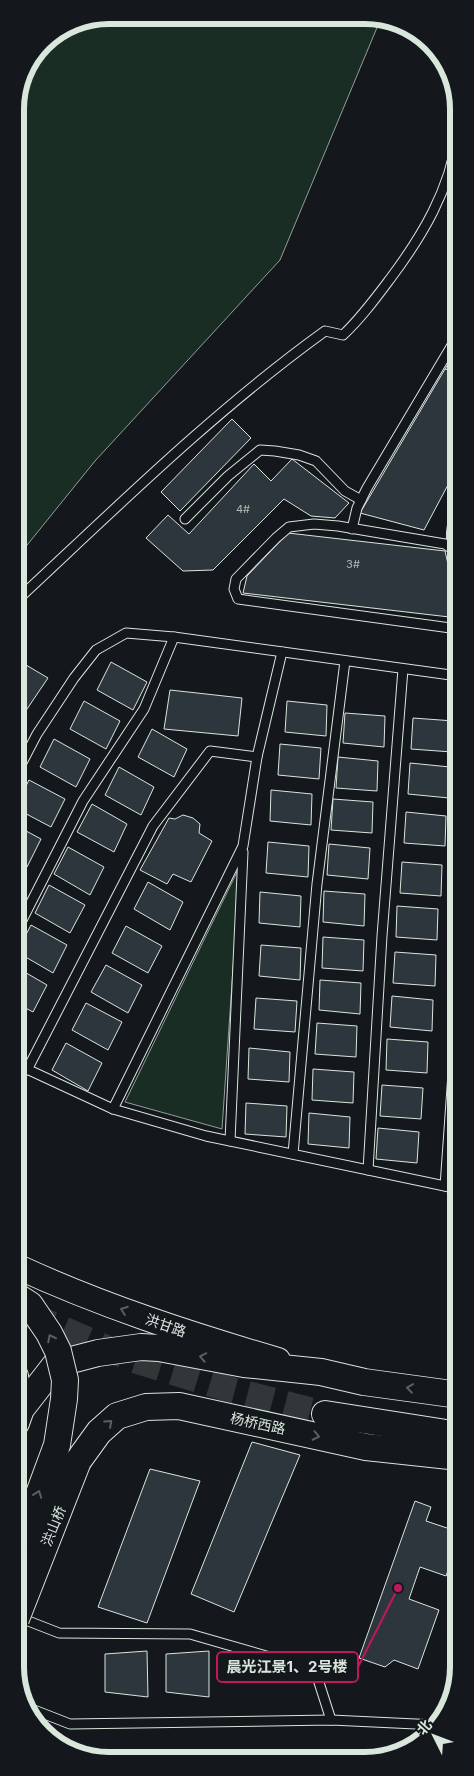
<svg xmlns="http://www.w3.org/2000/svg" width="474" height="1776" font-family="Inter,'Noto Sans SC',sans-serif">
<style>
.green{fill:#1a2d24;stroke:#939e99}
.building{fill:#2c363c;stroke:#d8e6dc}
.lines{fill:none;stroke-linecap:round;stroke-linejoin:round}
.primary-tunnel{stroke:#313739;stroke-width:26;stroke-dasharray:26 13;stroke-linecap:butt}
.lane-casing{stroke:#d8e6dc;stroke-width:11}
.secondary-casing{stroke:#d8e6dc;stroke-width:26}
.primary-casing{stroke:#d8e6dc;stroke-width:28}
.lane{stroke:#14181c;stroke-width:9}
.secondary{stroke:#14181c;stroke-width:24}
.primary{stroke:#14181c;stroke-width:26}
.primary-bridge-casing{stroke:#d8e6dc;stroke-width:28;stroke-linecap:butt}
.primary-bridge{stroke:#14181c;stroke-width:26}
.oneway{stroke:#59605f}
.labels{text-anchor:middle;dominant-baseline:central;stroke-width:4;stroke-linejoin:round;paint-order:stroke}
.number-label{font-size:11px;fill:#adbab4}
.street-label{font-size:14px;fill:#d8e6dc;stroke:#14181c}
.rim{fill:none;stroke:#d8e6dc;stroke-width:6}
.leader{fill:none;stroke:#c2185b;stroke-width:2}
.callout-dot{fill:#c2185b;stroke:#14181c;stroke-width:2}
.callout{fill:#14181c;stroke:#c2185b;stroke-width:2}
.callout-label{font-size:15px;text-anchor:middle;font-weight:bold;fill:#d8e6dc}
</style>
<rect width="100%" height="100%" fill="#14181c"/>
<g class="green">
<polygon points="109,15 381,18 280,260 95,461 15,560 15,103 43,42 73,22"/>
<polygon points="240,866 222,1129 125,1102"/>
</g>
<g class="building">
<polygon points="458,348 458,372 445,369"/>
<polygon points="445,369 458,372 458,466 424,530 360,513"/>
<polygon points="232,419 251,438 180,511 161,492"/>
<polygon points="292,459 349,503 335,518 311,516 284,499 213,570 183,571 146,538 168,515 189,534 254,464 271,481"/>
<polygon points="288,533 445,551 458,608 458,618 243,593 247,576"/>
<polygon points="21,662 48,678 25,712 15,707 15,670"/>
<polygon points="111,662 147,682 133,710 97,690"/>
<polygon points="170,690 242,698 238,736 164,729"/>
<polygon points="84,701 120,721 106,749 70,729"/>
<polygon points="287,701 327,705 326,736 285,732"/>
<polygon points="345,713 385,716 384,747 343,743"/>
<polygon points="413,718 454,721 452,752 411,749"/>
<polygon points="15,723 22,727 15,740"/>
<polygon points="152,729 187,749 174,777 138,757"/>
<polygon points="54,739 90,759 76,787 40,767"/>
<polygon points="280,744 321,748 319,779 278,775"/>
<polygon points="338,757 378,761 377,791 336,788"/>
<polygon points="410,763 450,767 449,798 408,794"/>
<polygon points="119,767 154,787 141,815 105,795"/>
<polygon points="29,780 65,799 51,827 15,808"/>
<polygon points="271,790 312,794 311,825 270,821"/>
<polygon points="333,799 373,802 372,833 331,830"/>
<polygon points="92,804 127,824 114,852 77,832"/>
<polygon points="406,812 446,816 445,846 404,843"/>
<polygon points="183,815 193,818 200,824 199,833 212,841 191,882 173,874 167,884 140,870 169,818 175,819"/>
<polygon points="15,825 41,839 27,867 16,861"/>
<polygon points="268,842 309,846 308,877 266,873"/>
<polygon points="329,844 370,848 368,879 327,875"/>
<polygon points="68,847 104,867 90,895 54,874"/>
<polygon points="402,862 442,865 441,896 400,893"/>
<polygon points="148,882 183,902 170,930 134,909"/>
<polygon points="49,885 85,905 70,933 35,913"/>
<polygon points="324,891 365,894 364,926 323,922"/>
<polygon points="260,892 301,896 300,927 259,923"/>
<polygon points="397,906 438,909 437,940 396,937"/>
<polygon points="31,925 67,945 53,973 17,952"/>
<polygon points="126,926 162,946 148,973 112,953"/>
<polygon points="323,937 364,940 363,971 322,968"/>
<polygon points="261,945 301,948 300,980 259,976"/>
<polygon points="395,952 436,955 435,986 393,983"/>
<polygon points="106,965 142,985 128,1013 91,992"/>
<polygon points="16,967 47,985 33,1012 16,1003"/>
<polygon points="320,980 361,983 360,1014 319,1010"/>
<polygon points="392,996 433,1000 432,1031 390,1027"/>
<polygon points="256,998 297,1001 295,1032 254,1029"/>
<polygon points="86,1003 122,1022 108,1050 72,1030"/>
<polygon points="16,1021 26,1026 16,1046"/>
<polygon points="317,1023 357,1026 356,1057 315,1054"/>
<polygon points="387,1039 428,1042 427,1073 386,1070"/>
<polygon points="66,1043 102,1063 88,1091 52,1070"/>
<polygon points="249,1048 290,1052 289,1082 248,1079"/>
<polygon points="313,1069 354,1072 353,1103 312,1100"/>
<polygon points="382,1085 423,1088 421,1119 380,1116"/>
<polygon points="246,1103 287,1106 286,1137 245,1134"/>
<polygon points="309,1113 350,1117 349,1148 308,1144"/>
<polygon points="378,1128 419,1132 417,1163 376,1159"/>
<polygon points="252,1442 300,1455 234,1612 191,1594"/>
<polygon points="150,1469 200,1481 147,1623 98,1607"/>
<polygon points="415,1501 431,1507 426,1521 459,1532 459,1541 446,1576 420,1567 409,1599 439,1610 418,1669 394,1660 385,1667 359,1658"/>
<polygon points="147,1651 148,1697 105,1692 105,1654"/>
<polygon points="209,1651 209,1697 166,1692 166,1654"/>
</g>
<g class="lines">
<polyline class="primary-tunnel" points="28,1314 134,1360 228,1389 325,1414"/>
<defs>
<g id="lane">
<polyline points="185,519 228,476 260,450 275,451 299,455 316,461 345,491 361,500"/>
<polyline points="352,529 357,508 367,488 458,335"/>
<path d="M453,549C449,534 453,522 458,506"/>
<polyline points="458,553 445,544 338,526 314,524 289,527 276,538 236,579 234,589 238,599 458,629"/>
<path d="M15,602C115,509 214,411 325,331L343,335C361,318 375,299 390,279C423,235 449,191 458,135"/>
<polyline points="15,776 37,734 74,678 96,650 126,633 174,637 458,676"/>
<polyline points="16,932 83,801 144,709 174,637"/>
<polyline points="16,1064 113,1109 206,1136 459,1189"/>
<polyline points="27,1070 153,826 210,751 257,757"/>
<polyline points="113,1109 243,846 257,757 282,652"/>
<polyline points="230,1141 243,852"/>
<polyline points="293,1154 317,884 345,661"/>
<polyline points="368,1170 382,936 403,669"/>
<polyline points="445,1186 459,989"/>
<polyline points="18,1617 59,1633 190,1634 315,1670 331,1720"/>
<polyline points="29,1708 70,1724 331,1720 437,1725"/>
</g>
<g id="secondary">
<path d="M16,1266C100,1305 189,1334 278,1360"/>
<polyline points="16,1376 21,1409"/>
</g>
<g id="primary">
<polyline points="325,1414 459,1435"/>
<polyline points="16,1423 21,1409 56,1364 98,1353 141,1347 159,1348 244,1364 321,1372 364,1382 459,1395"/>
<polyline points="78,1461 99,1432 117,1416 146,1407 179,1406 366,1447 459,1457"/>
</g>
</defs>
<use href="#lane" class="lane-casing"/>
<use href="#secondary" class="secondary-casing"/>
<use href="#primary" class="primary-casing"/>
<use href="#lane" class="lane"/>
<use href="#secondary" class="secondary"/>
<use href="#primary" class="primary"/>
<defs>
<g id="primary-bridge">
<polyline points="16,1296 30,1305 49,1333 58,1351 65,1380 64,1399 57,1445 16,1556"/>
<polyline points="16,1619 78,1461"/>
</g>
</defs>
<use href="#primary-bridge" class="primary-bridge-casing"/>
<use href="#primary-bridge" class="primary-bridge"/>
</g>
<defs><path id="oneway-chevron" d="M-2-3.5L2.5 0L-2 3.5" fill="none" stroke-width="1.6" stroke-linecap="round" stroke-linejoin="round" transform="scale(1.25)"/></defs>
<g class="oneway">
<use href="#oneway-chevron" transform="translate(124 1310) rotate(-160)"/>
<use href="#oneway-chevron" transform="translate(51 1338) rotate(-117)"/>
<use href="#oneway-chevron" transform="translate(203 1357) rotate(-169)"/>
<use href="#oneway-chevron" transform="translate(410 1388) rotate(-172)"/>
<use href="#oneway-chevron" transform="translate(109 1423) rotate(-42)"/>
<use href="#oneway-chevron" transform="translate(316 1436) rotate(12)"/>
<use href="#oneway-chevron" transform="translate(38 1494) rotate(-70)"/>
</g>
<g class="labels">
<g class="number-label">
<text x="243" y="509">4#</text>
<text x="353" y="564">3#</text>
</g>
<g class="street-label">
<text transform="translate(166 1325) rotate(19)">洪甘路</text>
<text transform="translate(258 1423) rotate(12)">杨桥西路</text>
<text transform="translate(53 1526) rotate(-68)">洪山桥</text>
</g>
</g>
<path d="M0 0H474V1776H0ZM109 24H365A85 85 0 0 1 450 109V1667A85 85 0 0 1 365 1752H109A85 85 0 0 1 24 1667V109A85 85 0 0 1 109 24Z" fill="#14181c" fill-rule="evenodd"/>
<path class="rim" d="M109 24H365A85 85 0 0 1 450 109V1667A85 85 0 0 1 365 1752H109A85 85 0 0 1 24 1667V109A85 85 0 0 1 109 24Z"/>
<path class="leader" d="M398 1588L358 1667"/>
<circle class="callout-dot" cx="398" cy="1588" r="5"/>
<rect class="callout" x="217" y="1652" width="141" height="30" rx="5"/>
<g class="callout-label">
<text x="287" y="1672">晨光江景1、2号楼</text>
</g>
<g transform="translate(434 1736) rotate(312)" stroke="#14181c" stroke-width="4" paint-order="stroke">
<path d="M0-4L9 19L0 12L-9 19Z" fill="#d8e6dc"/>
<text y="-8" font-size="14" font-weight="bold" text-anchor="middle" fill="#d8e6dc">北</text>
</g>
</svg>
